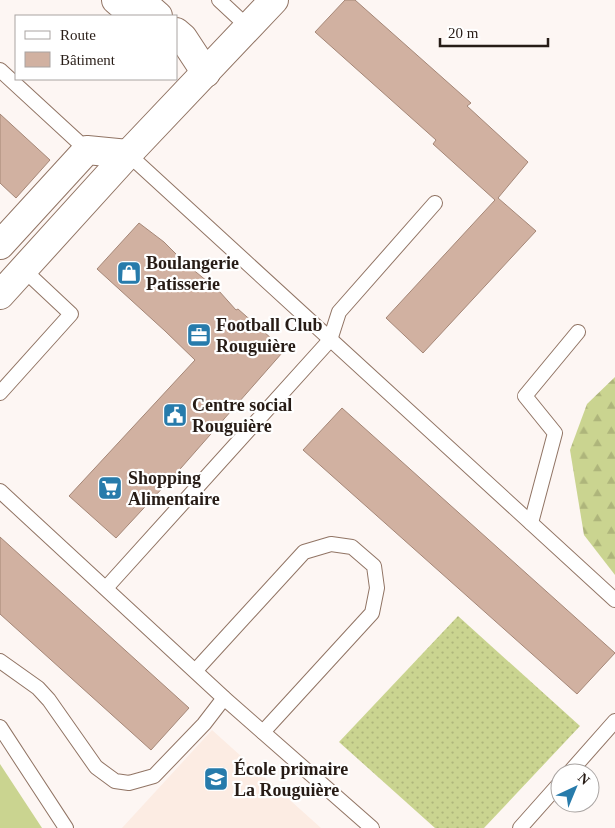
<svg xmlns="http://www.w3.org/2000/svg" width="615" height="828" font-family="Georgia,serif">
<style>
.built{fill:#fcece3}
.forest{fill:url(#forest-firs)}
.garden{fill:url(#garden-dots)}
.pitch{fill:#cad490}
.building{fill:#d1b1a1;stroke:#a58777}
.lines{fill:none;stroke-linecap:round;stroke-linejoin:round}
.lane-casing{stroke:#917464;stroke-width:16}
.street-casing{stroke:#917464;stroke-width:30}
.lane{stroke:#fff;stroke-width:14}
.street{stroke:#fff;stroke-width:28}
.labels{text-anchor:middle;dominant-baseline:central;stroke-width:4.5;stroke-linejoin:round;paint-order:stroke}
.poi-label{font-size:18px;font-weight:bold;fill:#271c16;stroke:#fff;text-anchor:start}
</style>
<defs>
<pattern id="forest-firs" width="22" height="20" patternUnits="userSpaceOnUse" patternTransform="scale(1.25)"><rect width="22" height="20" fill="#cad490"/><path d="M5 1l3.5 6h-7zM16 11l3.5 6h-7z" fill="#aeb57b"/></pattern>
<pattern id="garden-dots" width="8" height="8" patternUnits="userSpaceOnUse" patternTransform="scale(1.25)"><rect width="8" height="8" fill="#cad490"/><path d="M2 2h.1M6 6h.1" fill="none" stroke="#aeb57b" stroke-width="1.8" stroke-linecap="round"/></pattern>
</defs>
<rect width="100%" height="100%" fill="#fdf6f3"/>
<polygon class="built" points="212,730 321,828 122,828"/>
<polygon class="forest" points="615,377 615,575 584,535 570,450 587,404"/>
<polygon class="garden" points="458,616 580,726 484,828 435,828 339,742"/>
<polygon class="pitch" points="0,764 42,828 0,828"/>
<g class="building">
<polygon points="345,0 355,0 471,103 467,106 528,162 498,198 536,231 423,353 386,318 495,200 433,144 436,140 315,32"/>
<polygon points="0,114 50,160 16,198 0,183"/>
<polygon points="139,223 164,242 185,263 219,291 236,310 238,309 272,339 269,341 282,353 181,468 116,538 69,496 195,360 165,331 97,269"/>
<polygon points="342,408 615,653 577,694 303,450"/>
<polygon points="0,537 189,708 151,750 0,614"/>
</g>
<g class="lines">
<defs>
<g id="lane">
<polyline points="219,0 248,27"/>
<polyline points="0,70 87,150"/>
<polyline points="128,154 615,600"/>
<polyline points="0,393 71,314 23,269"/>
<polyline points="0,491 224,698 372,828"/>
<polyline points="531,523 555,433 525,396 578,332"/>
<polyline points="106,588 330,340 339,312 435,203"/>
<polyline points="0,661 38,688 49,700 96,767 115,781 129,783 154,776 204,724 224,698"/>
<polyline points="196,670 304,552 331,544 352,547 374,566 377,588 372,613 263,732"/>
<polyline points="0,727 66,828"/>
<polyline points="569,773 615,721"/>
<polyline points="520,828 560,783"/>
</g>
<g id="street">
<polyline points="116,0 124,7 140,0 158,16"/>
<polyline points="176,32 183,38 206,73"/>
<polyline points="0,245 87,150 128,154"/>
<polyline points="0,295 128,154 274,0"/>
</g>
</defs>
<use href="#lane" class="lane-casing"/>
<use href="#street" class="street-casing"/>
<use href="#lane" class="lane"/>
<use href="#street" class="street"/>
</g>
<defs>
<symbol id="shop-square" viewBox="-11 -11 22 22"><rect x="-9" y="-9" width="18" height="18" rx="4" fill="#277bab" stroke="#fff"/><path d="M-5-2.5h2.3a2.7 3.5 0 0 1 5.4 0H5L5.5 6h-11ZM-1.5-2.5h3a1.5 2.3 0 0 0-3 0Z" fill="#fff"/></symbol>
<symbol id="office-square" viewBox="-11 -11 22 22"><rect x="-9" y="-9" width="18" height="18" rx="4" fill="#277bab" stroke="#fff"/><path d="M-6-3h4V-5.5h4V-3h4V5H-6ZM-1-4.5V-3h2v-1.5ZM-6 0V1H6V0Z" fill="#fff"/></symbol>
<symbol id="civic-square" viewBox="-11 -11 22 22"><rect x="-9" y="-9" width="18" height="18" rx="4" fill="#277bab" stroke="#fff"/><path d="M-.6-6.5H3V-4.5H.6V-3L4-1V1h2V6H-6V1h2V-1L-.6-3ZM-1.2 2.5V6h2.4V2.5Z" fill="#fff"/></symbol>
<symbol id="supermarket-square" viewBox="-11 -11 22 22"><rect x="-9" y="-9" width="18" height="18" rx="4" fill="#277bab" stroke="#fff"/><path d="M-6-5.5h2.5l.6 2H6L4.5 2H-2.5L-4.4-4H-6ZM-1.5 3.2a1.3 1.3 0 1 0 .1 0ZM3 3.2a1.3 1.3 0 1 0 .1 0Z" fill="#fff"/></symbol>
<symbol id="school-square" viewBox="-11 -11 22 22"><rect x="-9" y="-9" width="18" height="18" rx="4" fill="#277bab" stroke="#fff"/><path d="M0-5L7-2L0 1L-7-2ZM-4 1L0 2.5L4 1V4Q0 6-4 4Z" fill="#fff"/></symbol>
</defs>
<g fill-rule="evenodd">
<use href="#shop-square" x="115" y="259" width="28" height="28"/>
<use href="#office-square" x="185" y="321" width="28" height="28"/>
<use href="#civic-square" x="161" y="401" width="28" height="28"/>
<use href="#supermarket-square" x="96" y="474" width="28" height="28"/>
<use href="#school-square" x="202" y="765" width="28" height="28"/>
</g>
<g class="labels">
<g class="poi-label">
<text x="146" y="263">Boulangerie<tspan x="146" dy="21">Patisserie</tspan></text>
<text x="216" y="325">Football Club<tspan x="216" dy="21">Rouguière</tspan></text>
<text x="192" y="405">Centre social<tspan x="192" dy="21">Rouguière</tspan></text>
<text x="128" y="478">Shopping<tspan x="128" dy="21">Alimentaire</tspan></text>
<text x="234" y="769">École primaire<tspan x="234" dy="21">La Rouguière</tspan></text>
</g>
</g>
<rect x="15" y="15" width="162" height="65" fill="#ffffff" stroke="#a9a4a2"/>
<rect x="25" y="31" width="25" height="8" fill="#ffffff" stroke="#a9a4a2"/>
<text x="60" y="40" font-size="15" fill="#271c16">Route</text>
<rect x="25" y="52" width="25" height="15" fill="#d1b1a1" stroke="#a9a4a2"/>
<text x="60" y="65" font-size="15" fill="#271c16">Bâtiment</text>
<g transform="translate(575 788) rotate(44)"><circle r="24" fill="#ffffff" stroke="#a9a4a2"/>
<path d="M0-4L9 19L0 12L-9 19Z" fill="#277bab"/>
<text y="-8" font-size="14" font-weight="bold" text-anchor="middle" fill="#271c16">N</text>
</g>
<path d="M440 38v8h108v-8" fill="none" stroke="#271c16" stroke-width="2.5"/>
<text x="448" y="38" font-size="15" fill="#271c16" stroke="#ffffff" stroke-width="4" paint-order="stroke">20 m</text>
</svg>
